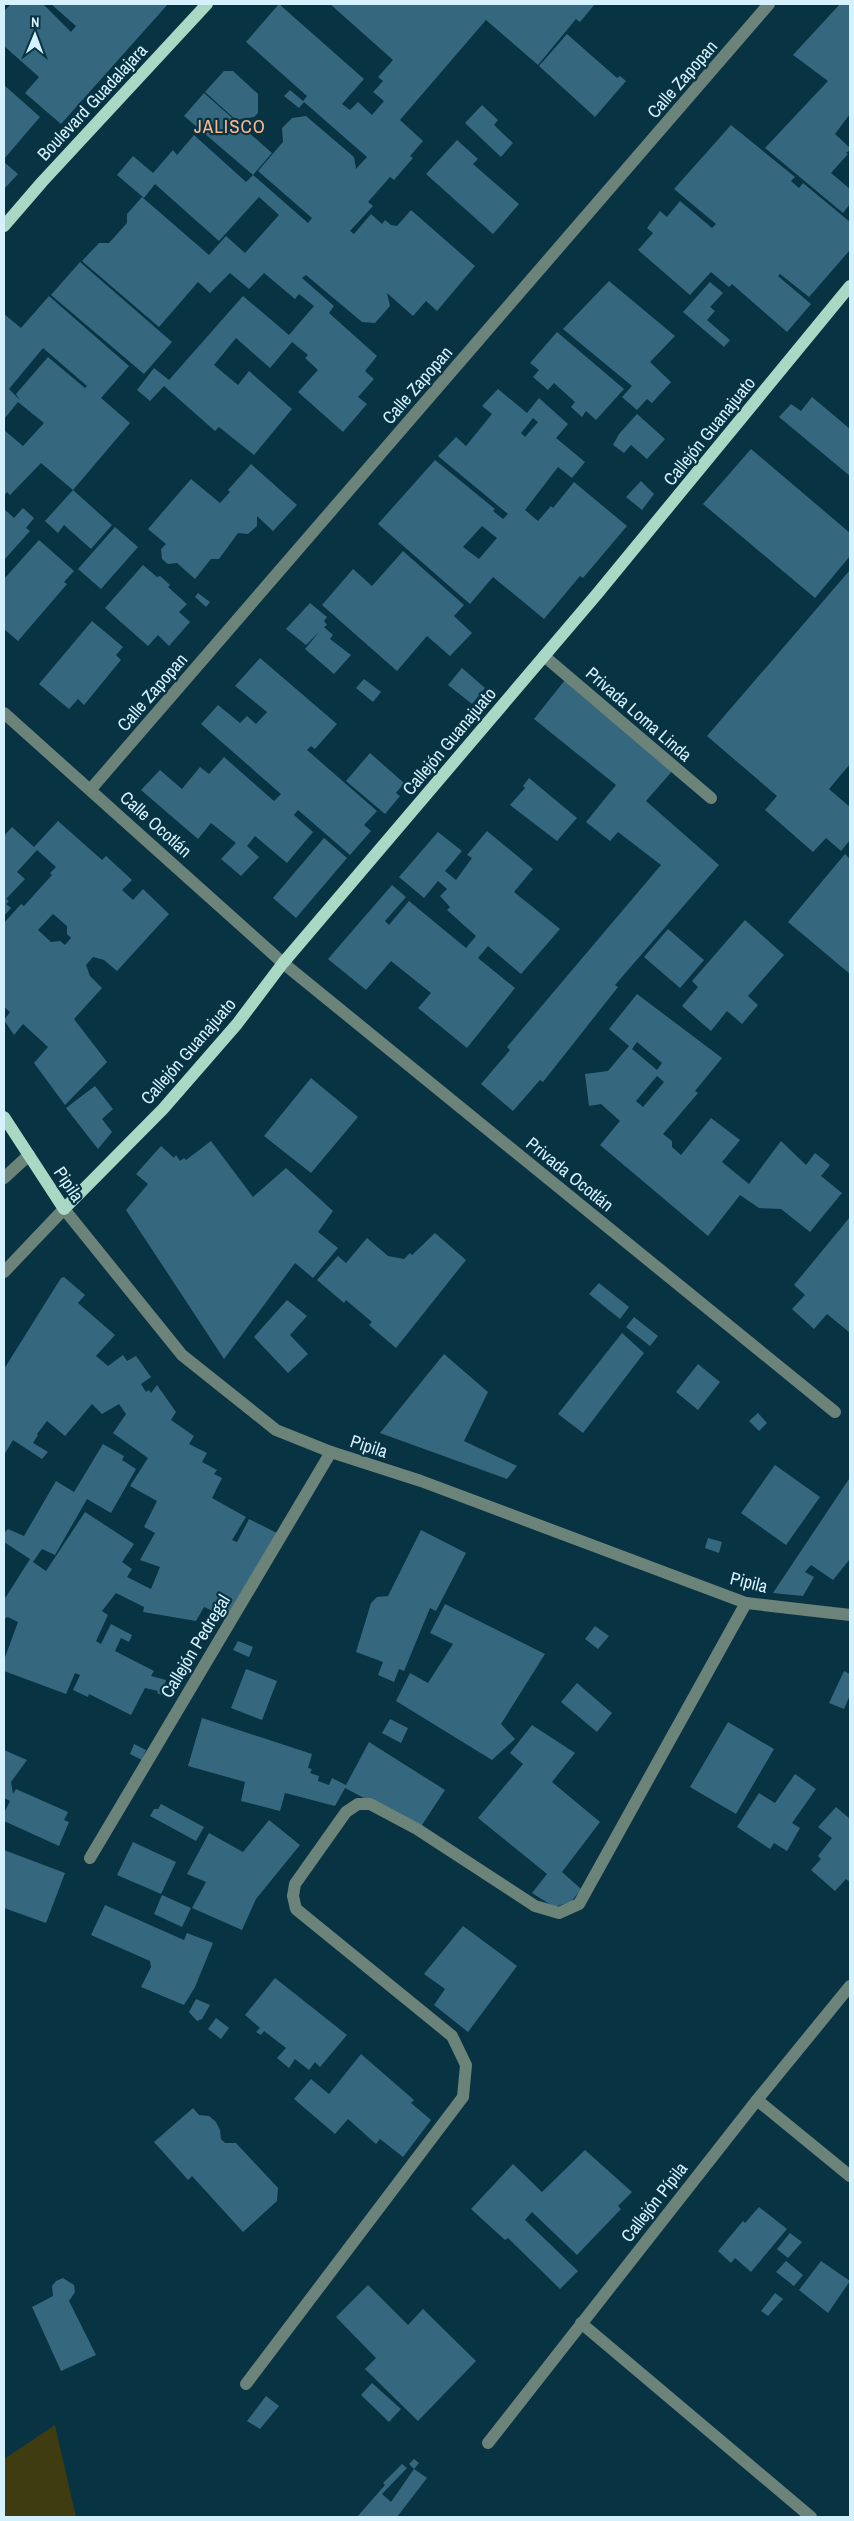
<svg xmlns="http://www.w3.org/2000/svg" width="854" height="2521" font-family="'Archivo Narrow',sans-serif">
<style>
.green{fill:#3e3c10}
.building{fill:#35687e;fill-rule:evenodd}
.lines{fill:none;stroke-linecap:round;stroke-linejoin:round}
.minor{stroke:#6c8379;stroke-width:12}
.major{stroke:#a9d9c5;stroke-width:12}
.labels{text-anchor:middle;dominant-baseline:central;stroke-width:4.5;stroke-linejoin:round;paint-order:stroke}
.street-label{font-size:18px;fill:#d5f1fe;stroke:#073343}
.neighbourhood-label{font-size:19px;letter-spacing:1px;fill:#feb48f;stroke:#073343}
</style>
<rect width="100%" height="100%" fill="#073343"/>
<polygon class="green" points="55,2425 76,2517 4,2517 4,2459"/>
<g class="building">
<polygon points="11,4 43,4 71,32 76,26 51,4 168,4 61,124 25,93 39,77 4,46 4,11"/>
<polygon points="279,4 364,79 342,104 350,110 358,102 372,115 384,101 373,92 383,81 378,77 393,60 330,4 595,4 580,22 576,19 538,65 486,20 400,120 423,141 410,156 413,158 394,180 390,177 368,202 373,206 350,231 354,234 371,214 382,224 385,220 391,225 397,226 411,210 475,266 437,311 426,301 413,316 387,293 390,306 375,323 362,322 306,275 302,278 334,306 329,313 377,356 365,371 374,379 358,397 367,404 343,432 298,392 318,370 305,358 308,355 292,342 270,368 236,338 214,365 238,385 249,371 292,409 254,455 219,427 215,431 164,386 150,401 137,390 154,368 169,380 243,296 289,335 314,306 299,294 295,299 264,273 249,289 230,273 210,293 198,282 159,327 82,261 99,243 109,243 127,223 127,214 142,197 209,255 226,236 245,253 279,215 259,197 219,241 155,184 144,198 117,175 133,156 153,173 173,150 177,155 194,135 246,182 253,175 308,223 312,218 258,171 283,142 282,128 292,118 306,116 354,157 356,169 367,157 304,102 299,108 284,96 290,90 303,101 307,96 246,42"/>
<polygon points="840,4 850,4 850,114 835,134 850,148 850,150 846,153 848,154 831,173 850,189 850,204 843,213 765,148 828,81 793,55"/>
<polygon points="567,34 617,78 620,76 626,81 595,117 539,66"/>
<polygon points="224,71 233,71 258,94 258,113 254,117 236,120 205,92"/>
<polygon points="4,85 40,117 4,159"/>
<polygon points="204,93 272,153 253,175 184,116"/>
<polygon points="482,105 498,120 494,125 513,143 501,157 465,123"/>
<polygon points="731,125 795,177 791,181 799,188 803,183 850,222 850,250 809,297 780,274 778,276 811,304 787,332 732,284 729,287 711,272 690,295 638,250 653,233 647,228 660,211 667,217 680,201 712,228 716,224 674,189"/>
<polygon points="457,140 478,159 473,164 519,204 493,234 426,174"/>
<polygon points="4,162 18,174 4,189"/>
<polygon points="80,262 172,342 144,374 51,295"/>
<polygon points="609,281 675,336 650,362 671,382 652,403 647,399 637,410 622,397 632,386 563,329"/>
<polygon points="710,282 723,293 710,307 715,311 707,320 730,340 724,347 683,312"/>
<path d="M49,296L129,366L101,398L130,423L73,490L41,463L10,495L7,492L4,496V430L23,446L44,423L18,402L4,419V314L21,328ZM43,348L87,386L85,388L48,357L16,394L20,400L9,389Z"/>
<polygon points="557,332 624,389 596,420 586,411 582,417 571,407 575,402 554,383 548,390 533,377 539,370 530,363"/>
<path d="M498,389L527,413L539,398L568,424L556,438L585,462L572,478L558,467L525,510L538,521L551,506L553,508L574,482L627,526L583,578L580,576L544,619L493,577L470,604L378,524L435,460L495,509L493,511L503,519L508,514L438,456L456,437L466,446L492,414L482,406ZM533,418L538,422L525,437L521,433ZM482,526L497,538L479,559L463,547Z"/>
<polygon points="812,397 850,429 850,476 779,417 791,404 801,411"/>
<polygon points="637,414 665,439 647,459 631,445 624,453 613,445 619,434"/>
<polygon points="751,449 850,533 850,556 815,598 703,504"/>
<polygon points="251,464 297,505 273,531 257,516 257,526 248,534 238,533 219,559 211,559 195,579 177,563 168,564 162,559 161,549 166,544 148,529 191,479 220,503 230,492 228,490"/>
<polygon points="641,481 654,494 642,510 626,497"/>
<polygon points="73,490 112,525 91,549 64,525 58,533 45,521"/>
<polygon points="23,508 34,518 26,528 30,531 4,560 4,509 14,518"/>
<polygon points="115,527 138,547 101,589 78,569"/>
<polygon points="39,540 74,571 64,582 67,584 18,641 4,629 4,579"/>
<polygon points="403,551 464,605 454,616 472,633 450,656 427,636 397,671 322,605 353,569 372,586"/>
<polygon points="143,565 157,577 160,576 170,585 168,587 187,604 179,612 190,622 169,646 158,635 148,646 105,608"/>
<polygon points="850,570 850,764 829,789 850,807 850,840 841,851 826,838 813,852 765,810 777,796 707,736"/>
<polygon points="198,593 210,602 206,607 195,597"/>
<polygon points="310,603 327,617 324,621 327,625 324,627 333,635 330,639 351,655 334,674 305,649 320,631 306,645 286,629"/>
<polygon points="92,621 123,647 116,655 121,660 84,705 78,699 69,709 39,684"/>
<polygon points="260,658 337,724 315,749 311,746 307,750 377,811 364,825 371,831 350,855 298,810 294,815 313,832 287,863 255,836 247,846 259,857 241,876 221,859 236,843 211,823 198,839 141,790 160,770 182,789 200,767 209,774 224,757 274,801 281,794 201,724 218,705 240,723 247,716 256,724 267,712 235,686"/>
<polygon points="462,668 485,688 472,704 448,685"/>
<polygon points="364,679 381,692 373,702 356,688"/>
<polygon points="565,680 674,769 646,801 719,865 615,985 618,987 543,1082 540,1080 513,1111 481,1084 510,1050 507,1047 661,865 618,832 610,841 586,822 616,785 534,719"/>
<polygon points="370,753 404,783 396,793 400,796 385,814 346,781"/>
<polygon points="529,778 577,818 557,841 510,805 525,788 523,786"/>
<path d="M58,821L102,860L106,856L132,880L122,890L133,900L143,889L169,914L117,971L104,960L93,957L86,965L90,976L102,988L74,1019L107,1062L65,1105L34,1063L48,1047L23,1024L14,1035L4,1020L10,1012L4,1007V923L21,904L24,906L52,875L50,873L56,867L37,850L17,872L25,879L6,899L9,901L6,904L11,908L4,916V836L12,827L34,847ZM53,914L67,926V934L71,938L65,945L60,941L51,942L38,930Z"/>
<polygon points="487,831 533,869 514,892 560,929 521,974 488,946 478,958 515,988 467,1048 418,1008 431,993 391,961 366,990 328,959 392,885 406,897 385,921 389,925 409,901 466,948 476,936 447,910 450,907 440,896 447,889 438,881 424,898 399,877 438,832 462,851 445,871 456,880 472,858 467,855"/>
<polygon points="324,838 347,858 296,918 273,898"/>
<polygon points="845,854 850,859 850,974 788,922"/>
<polygon points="745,920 784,955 748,996 758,1005 742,1024 727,1011 711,1031 682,1006 698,987 692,981"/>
<polygon points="668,929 704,960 680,988 644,957"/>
<path d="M637,994L722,1058L695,1091L698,1093L663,1134L672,1141V1147L681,1155L711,1118L740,1140L722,1162L749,1184L781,1141L806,1165L815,1153L830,1165L821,1176L842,1193L810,1232L781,1209L759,1208L740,1195L708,1236L600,1145L620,1121L601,1104L589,1106L585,1074L608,1071L629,1046L609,1029ZM637,1042L662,1063L657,1070L632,1049ZM657,1076L664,1082L643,1107L636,1101Z"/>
<polygon points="311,1078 358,1117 311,1173 264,1136"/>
<polygon points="95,1086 113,1109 102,1119 112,1132 98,1149 66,1108"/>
<polygon points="211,1141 253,1197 286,1168 333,1211 318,1232 338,1248 313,1278 295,1263 224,1359 126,1210 148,1184 136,1174 161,1146 174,1158 176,1155 180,1161 184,1158 186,1160"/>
<polygon points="850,1217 850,1330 849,1332 827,1314 814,1329 792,1309 805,1295 794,1285"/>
<polygon points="435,1233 466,1260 396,1348 369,1325 372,1322 346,1300 344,1303 317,1280 338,1256 346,1263 367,1238 388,1256 404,1259 410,1253 412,1255"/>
<polygon points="64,1277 85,1295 78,1303 115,1335 96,1356 108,1366 123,1355 127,1361 136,1356 151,1377 141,1384 146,1392 149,1390 151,1393 157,1385 176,1412 171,1420 194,1436 189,1444 207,1453 202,1462 217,1470 214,1474 222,1478 212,1498 246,1517 232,1540 237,1542 249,1519 279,1534 229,1618 204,1607 196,1621 143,1612 144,1607 116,1593 102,1611 108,1615 96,1641 101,1644 111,1624 132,1635 129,1642 121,1638 115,1651 154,1671 151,1676 166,1680 162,1695 157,1693 158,1691 145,1688 131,1715 89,1694 88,1697 73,1690 80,1675 75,1673 66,1694 4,1671 4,1660 18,1622 8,1617 4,1619 4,1600 30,1559 4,1542 4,1533 8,1529 24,1536 56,1481 74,1492 103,1444 124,1456 122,1460 136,1469 111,1513 87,1499 55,1555 42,1549 33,1562 46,1571 85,1512 134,1544 122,1562 132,1569 127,1577 151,1589 160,1567 140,1560 155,1533 144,1527 157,1501 130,1486 148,1458 113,1433 126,1414 119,1404 102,1414 92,1404 65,1436 47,1421 37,1434 38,1435 33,1443 48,1452 42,1459 13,1440 4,1455 4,1369 61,1278"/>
<polygon points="599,1283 629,1307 620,1319 589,1294"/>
<polygon points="287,1300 307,1316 290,1335 308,1354 288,1373 254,1337"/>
<polygon points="634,1317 658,1336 650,1346 626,1327"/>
<polygon points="622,1333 644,1353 583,1433 558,1414"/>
<polygon points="444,1354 488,1392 464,1441 517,1466 507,1479 380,1433"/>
<polygon points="698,1364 720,1382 698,1410 676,1392"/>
<polygon points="758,1413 767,1423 759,1431 749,1421"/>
<polygon points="775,1465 820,1497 786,1545 741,1513"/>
<polygon points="849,1479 850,1559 833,1580 811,1565 805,1572 814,1577 803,1596 773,1593"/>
<polygon points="421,1530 466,1553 436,1611 430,1608 404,1671 399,1669 394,1682 378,1675 383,1662 356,1652 371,1603 377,1597 388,1596"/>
<polygon points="708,1538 722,1542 719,1553 705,1548"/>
<polygon points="445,1604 545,1654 501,1724 515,1739 492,1760 396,1701 410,1673 428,1683 453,1644 430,1633"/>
<polygon points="595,1626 609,1636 598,1649 585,1639"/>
<polygon points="238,1641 253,1647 249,1657 233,1650"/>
<polygon points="246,1669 277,1681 262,1720 231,1708"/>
<polygon points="844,1671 850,1674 850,1695 844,1709 829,1703"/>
<polygon points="577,1683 612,1713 597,1732 561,1702"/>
<polygon points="202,1718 312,1754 308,1768 312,1769 310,1773 319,1776 318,1781 329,1785 332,1778 346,1785 369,1742 445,1790 420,1828 345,1788 335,1806 285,1793 280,1811 241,1801 245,1782 188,1766"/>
<polygon points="390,1719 408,1728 401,1743 382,1733"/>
<polygon points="728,1722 774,1749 736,1814 690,1787"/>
<polygon points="532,1725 575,1753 552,1782 600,1822 562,1872 581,1889 571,1902 554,1907 532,1893 547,1874 478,1818 523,1764 510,1753"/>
<polygon points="134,1744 146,1750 142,1760 130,1754"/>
<polygon points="4,1750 27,1760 11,1782 13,1794 16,1789 68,1812 64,1820 69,1822 59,1846 4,1821 4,1813 10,1801 4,1798"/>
<polygon points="795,1774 816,1789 792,1823 800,1828 787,1851 774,1843 770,1849 737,1827 759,1793 775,1803"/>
<polygon points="161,1804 204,1827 196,1841 150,1816 154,1809 158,1809"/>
<polygon points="836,1807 850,1819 850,1882 846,1879 835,1891 811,1870 821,1859 818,1856 832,1838 818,1827"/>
<polygon points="269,1820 300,1845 256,1899 242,1930 192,1908 206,1882 187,1874 209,1833 243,1852"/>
<polygon points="133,1842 176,1862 161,1894 117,1875"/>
<polygon points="4,1850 65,1873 46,1923 4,1908"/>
<polygon points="162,1895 191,1908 182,1927 154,1914"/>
<polygon points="105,1905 184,1940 187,1933 213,1943 195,1987 184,2005 141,1987 151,1967 150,1961 91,1935"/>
<polygon points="463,1926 517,1966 468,2032 434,2005 445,1989 424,1974"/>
<polygon points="275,1978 347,2035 320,2067 315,2062 309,2070 295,2059 289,2068 277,2058 286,2048 264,2031 261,2035 256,2032 260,2028 245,2015"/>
<polygon points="196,1999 210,2005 202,2019 197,2021 189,2012"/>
<polygon points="216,2018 229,2028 221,2039 208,2029"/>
<polygon points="361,2054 414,2100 411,2103 431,2120 403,2157 380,2139 376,2144 348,2119 335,2134 294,2099 311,2079 329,2094"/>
<polygon points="193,2108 199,2115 209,2116 216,2122 220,2130 221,2139 225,2143 236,2143 278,2188 277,2201 243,2232 192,2176 188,2180 154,2142"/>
<polygon points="585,2150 632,2192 618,2206 621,2209 577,2255 532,2212 525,2220 578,2271 560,2289 508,2238 505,2240 471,2209 513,2164 542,2192"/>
<polygon points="759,2207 787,2229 751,2272 735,2258 731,2263 718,2251 743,2221 745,2223"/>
<polygon points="790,2233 802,2242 788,2258 777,2249"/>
<polygon points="786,2261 803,2275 794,2286 776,2272"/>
<polygon points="821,2261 850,2281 828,2313 799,2290"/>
<polygon points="63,2278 74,2285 75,2292 69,2301 96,2355 61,2371 32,2307 53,2296 52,2286 56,2281"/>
<polygon points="368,2285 408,2325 423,2309 476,2361 418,2421 365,2369 376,2358 336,2317"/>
<polygon points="775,2293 783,2299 768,2316 761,2311"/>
<polygon points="372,2383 401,2409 389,2422 361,2395"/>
<polygon points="266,2396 279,2406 260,2429 247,2421"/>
<polygon points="414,2459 419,2463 414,2469 427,2478 397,2517 357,2517 385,2485 383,2483 402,2464 407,2468 382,2494 391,2502 414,2469 409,2464"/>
</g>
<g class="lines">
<g class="minor">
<polyline points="544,656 711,798"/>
<polyline points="4,713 283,963 835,1412"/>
<polyline points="91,789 769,4"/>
<polyline points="4,1178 29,1155"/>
<polyline points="4,1272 64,1209 182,1355 276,1430 331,1452 421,1481 746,1603 850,1615"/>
<polyline points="90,1858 331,1452"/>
<polyline points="757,2100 850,2176"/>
<polyline points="581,2323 811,2517"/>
<polyline points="246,2384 463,2097 466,2065 452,2036 296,1909 293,1896 295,1884 346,1812 358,1804 370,1804 417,1829 535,1906 559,1913 579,1904 746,1603"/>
<polyline points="488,2443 757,2100 850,1986"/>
</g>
<g class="major">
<polyline points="4,226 42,182 207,4"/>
<polyline points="4,1117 64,1209 163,1109 237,1024 283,963 597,594 850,286"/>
</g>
</g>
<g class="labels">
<g class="street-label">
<text transform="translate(682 79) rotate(-49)">Calle Zapopan</text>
<text transform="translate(92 102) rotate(-47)">Boulevard Guadalajara</text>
<text transform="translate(417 385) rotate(-49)">Calle Zapopan</text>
<text transform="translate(709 431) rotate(-51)">Callejón Guanajuato</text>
<text transform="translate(152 692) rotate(-49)">Calle Zapopan</text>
<text transform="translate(639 714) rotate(41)">Privada Loma Linda</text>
<text transform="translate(449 741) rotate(-50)">Callejón Guanajuato</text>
<text transform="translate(156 824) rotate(42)">Calle Ocotlán</text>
<text transform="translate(188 1051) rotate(-49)">Callejón Guanajuato</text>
<text transform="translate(570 1174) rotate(39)">Privada Ocotlán</text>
<text transform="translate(69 1184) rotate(56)">Pipila</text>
<text transform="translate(369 1446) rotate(18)">Pipila</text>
<text transform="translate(749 1582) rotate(14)">Pipila</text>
<text transform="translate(195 1646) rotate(-59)">Callejón Pedregal</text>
<text transform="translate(654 2202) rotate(-52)">Callejón Pípila</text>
</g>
<g class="neighbourhood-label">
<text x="230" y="126">JALISCO</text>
</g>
</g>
<rect width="854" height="2521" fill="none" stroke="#d5f1fe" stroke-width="10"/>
<g transform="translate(35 35) rotate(1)" stroke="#073343" stroke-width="4" paint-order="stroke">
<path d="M0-4L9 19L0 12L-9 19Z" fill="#d5f1fe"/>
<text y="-8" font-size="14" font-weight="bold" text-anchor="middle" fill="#d5f1fe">N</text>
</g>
</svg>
